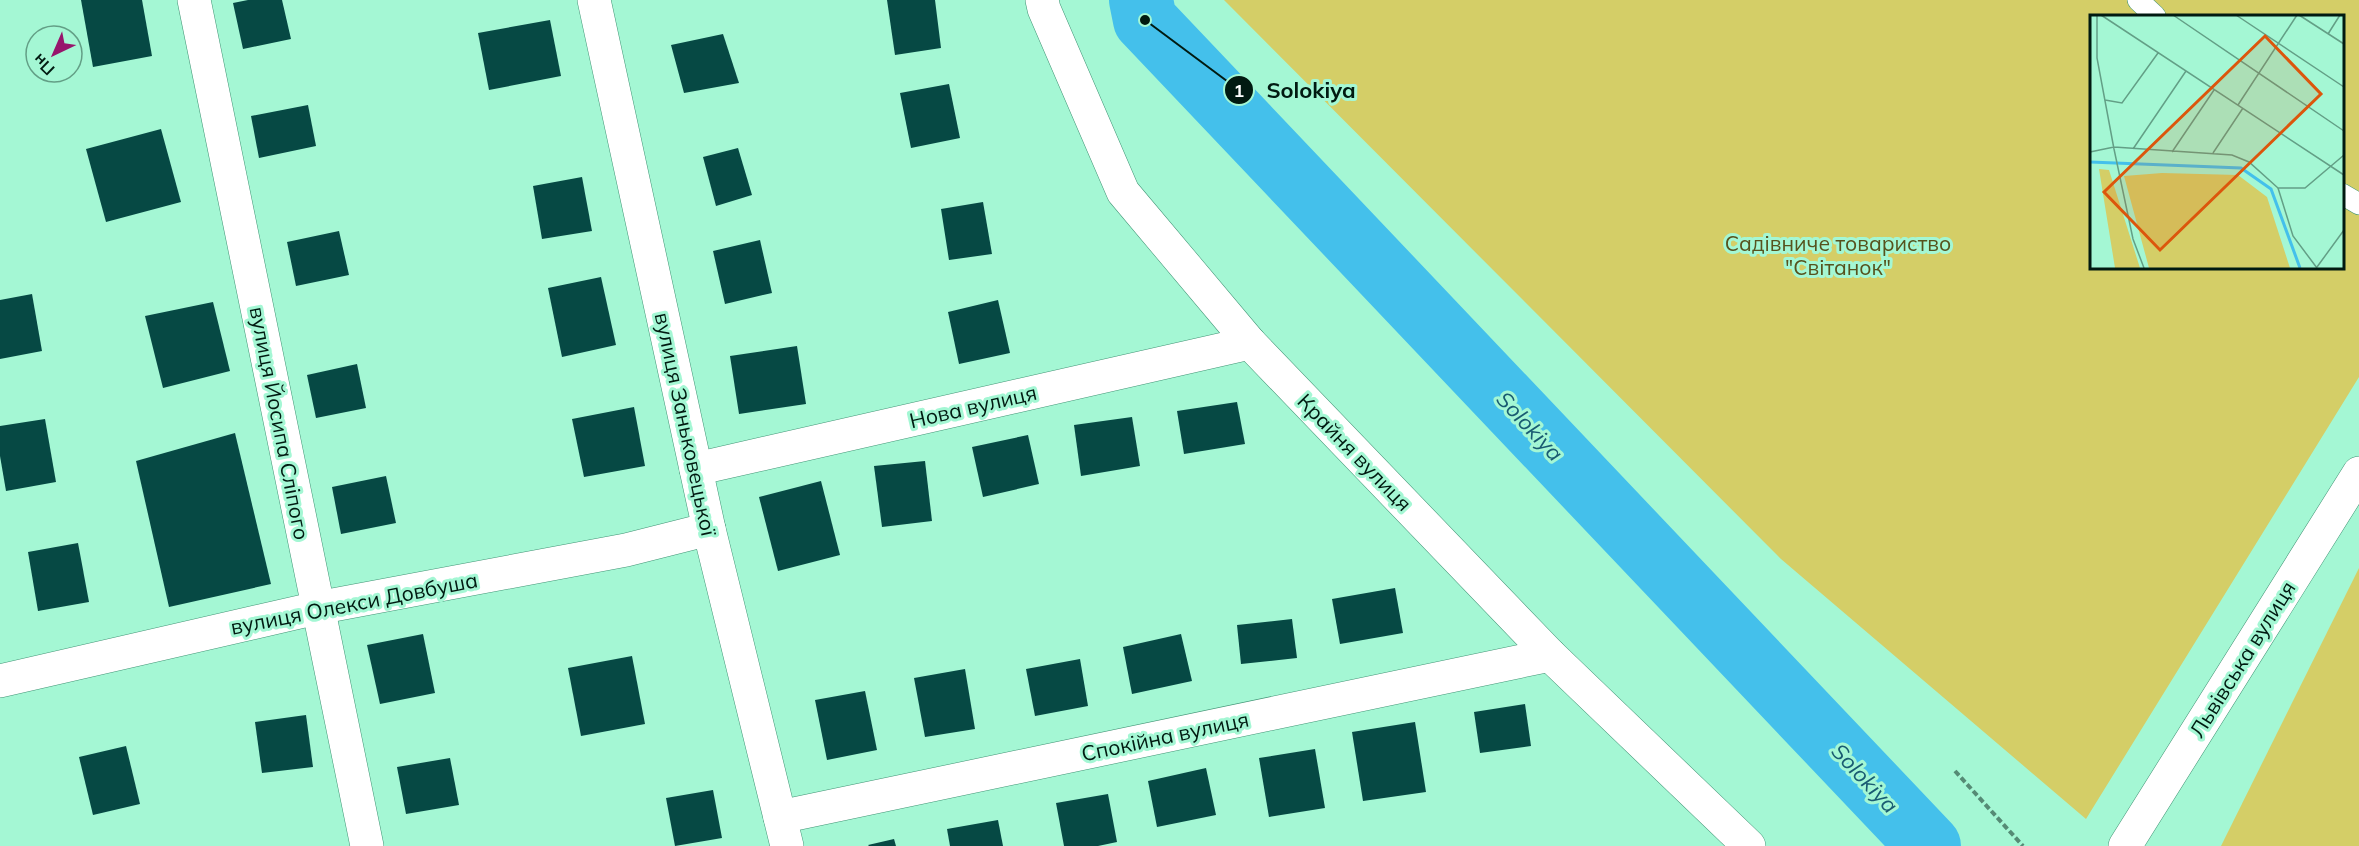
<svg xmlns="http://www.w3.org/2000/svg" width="2359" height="846" font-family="Mulish,sans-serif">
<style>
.green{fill:#d4ce67;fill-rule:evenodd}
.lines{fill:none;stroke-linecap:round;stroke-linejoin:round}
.river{stroke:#44c0eb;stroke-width:64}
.building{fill:#064944}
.service-casing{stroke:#419475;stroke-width:22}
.minor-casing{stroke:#419475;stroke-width:34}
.primary-casing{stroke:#419475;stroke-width:34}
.path{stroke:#558b75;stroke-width:4;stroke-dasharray:6 3;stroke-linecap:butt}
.service{stroke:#fff;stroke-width:21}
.minor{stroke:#fff;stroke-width:33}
.primary{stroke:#fff;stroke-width:33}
.labels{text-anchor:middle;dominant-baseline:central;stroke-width:6;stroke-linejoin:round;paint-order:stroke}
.park-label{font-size:21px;fill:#56521d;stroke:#a4f7d4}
.street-label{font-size:21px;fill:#011a11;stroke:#a4f7d4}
.water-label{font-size:22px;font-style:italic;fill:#195b72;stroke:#a4f7d4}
.inset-river{fill:none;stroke:#44c0eb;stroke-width:3}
.inset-road{fill:none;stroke:#639f86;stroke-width:1.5}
.view{fill:#dc560c;fill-opacity:0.15;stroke:#dc560c;stroke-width:3}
.inset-edge{fill:none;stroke:#011a11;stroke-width:3}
.leader{fill:none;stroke:#011a11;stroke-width:2}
.callout-dot{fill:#011a11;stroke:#a4f7d4;stroke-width:2}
.mark-label{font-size:18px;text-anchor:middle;font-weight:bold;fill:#fff}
.callout-label{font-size:22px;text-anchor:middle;font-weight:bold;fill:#011a11;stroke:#a4f7d4;stroke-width:6;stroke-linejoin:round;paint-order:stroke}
</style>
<rect width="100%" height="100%" fill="#a4f7d4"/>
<g class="green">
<path d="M1224,0H2359V377L2086,819L1781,559ZM2092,16H2342V267H2092Z"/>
<polygon points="2359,568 2359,846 2221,846"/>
</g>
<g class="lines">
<polyline class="river" points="1141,0 1145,20 1929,846"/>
</g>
<g class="building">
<polygon points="81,0 142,0 152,56 93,67"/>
<polygon points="248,0 282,0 291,39 243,49 233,3"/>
<polygon points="887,0 935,0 941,48 895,55"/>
<polygon points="550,20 561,76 489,90 478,33"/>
<polygon points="723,34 739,83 684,93 671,45"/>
<polygon points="949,84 960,138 911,148 900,93"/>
<polygon points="308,105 316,146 259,158 251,116"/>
<polygon points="161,129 181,202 106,222 86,149"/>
<polygon points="738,148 752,195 716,206 703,157"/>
<polygon points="582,177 592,231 542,239 533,186"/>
<polygon points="983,202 992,254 949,260 941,209"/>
<polygon points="339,231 349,275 296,286 287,242"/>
<polygon points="760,240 772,293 725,304 713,251"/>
<polygon points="601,277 616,345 562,357 548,288"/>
<polygon points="32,294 42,351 0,359 0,300"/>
<polygon points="998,300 1010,353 959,364 948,312"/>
<polygon points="213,302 230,371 163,388 145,316"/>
<polygon points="797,346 806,404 739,414 730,356"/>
<polygon points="357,364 366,408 316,418 307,375"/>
<polygon points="1237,402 1245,444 1184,454 1177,411"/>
<polygon points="634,407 645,466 584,477 572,419"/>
<polygon points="1132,417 1140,466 1081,476 1074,425"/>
<polygon points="45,419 56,482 6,491 0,456 0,426"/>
<polygon points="235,433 271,584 169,607 136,461"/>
<polygon points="1028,435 1039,484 983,497 972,447"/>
<polygon points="925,461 932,521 882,527 874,466"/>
<polygon points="386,476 396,523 341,534 332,487"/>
<polygon points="821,481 840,555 778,571 759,497"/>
<polygon points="78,543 89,602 38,611 28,552"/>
<polygon points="1395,588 1403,633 1340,644 1332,599"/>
<polygon points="1292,619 1297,658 1241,664 1237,625"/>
<polygon points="423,634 435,693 380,704 367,645"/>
<polygon points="1181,634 1192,681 1132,694 1123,647"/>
<polygon points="632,656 645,724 581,736 568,668"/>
<polygon points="1080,659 1088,706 1035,716 1026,669"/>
<polygon points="965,669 975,729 925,737 914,678"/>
<polygon points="865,691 877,750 827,760 815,700"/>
<polygon points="1525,704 1531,746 1480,753 1474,712"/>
<polygon points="306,715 313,767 262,773 255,722"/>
<polygon points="1415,722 1426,792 1363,801 1352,732"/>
<polygon points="126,746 140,804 93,815 79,757"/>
<polygon points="1315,749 1325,808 1269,817 1259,758"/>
<polygon points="450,758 459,805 406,814 397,767"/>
<polygon points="1206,768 1216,815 1157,827 1148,781"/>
<polygon points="713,790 722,838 675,846 666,798"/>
<polygon points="1108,794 1117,842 1098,846 1064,846 1056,803"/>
<polygon points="998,820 1003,846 950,846 947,829"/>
<polygon points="894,839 896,846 869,846 868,845"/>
</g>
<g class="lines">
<defs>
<g id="service">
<polyline points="2138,0 2155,16"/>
<polyline points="2342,194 2359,204"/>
</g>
<g id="minor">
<polyline points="194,0 367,846"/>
<polyline points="594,0 709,529 787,846"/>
<polyline points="1042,0 1044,9 1123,192 1250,343 1550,655 1749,846"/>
<polyline points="696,469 1250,343"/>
<polyline points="0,681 317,608 626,550 709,529"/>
<polyline points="780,817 1550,655"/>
</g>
<polyline id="primary" points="2125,846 2359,473"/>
</defs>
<use href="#service" class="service-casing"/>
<use href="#minor" class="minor-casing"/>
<use href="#primary" class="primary-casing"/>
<polyline class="path" points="1955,771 2023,846"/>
<use href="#service" class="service"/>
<use href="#minor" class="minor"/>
<use href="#primary" class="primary"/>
</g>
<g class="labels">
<g class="park-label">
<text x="1838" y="243">Садівниче товариство<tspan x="1838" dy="24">"Світанок"</tspan></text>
</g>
<g class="street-label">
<text transform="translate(973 406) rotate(-13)">Нова вулиця</text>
<text transform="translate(280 423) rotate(79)">вулиця Йосипа Сліпого</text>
<text transform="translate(686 424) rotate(78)">вулиця Заньковецької</text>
<text transform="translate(1355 452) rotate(46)">Крайня вулиця</text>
<text transform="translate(354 603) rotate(-11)">вулиця Олекси Довбуша</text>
<text transform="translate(2242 659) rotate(-58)">Львівська вулиця</text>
<text transform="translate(1165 736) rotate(-12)">Спокійна вулиця</text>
</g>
<g class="water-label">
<text transform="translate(1530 426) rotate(47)">Solokiya</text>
<text transform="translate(1865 778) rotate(47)">Solokiya</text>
</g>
</g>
<g transform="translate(2090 15)">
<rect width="254" height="254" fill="#a4f7d4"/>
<path d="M9,154L19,155L50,253H25ZM72,158L148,160L177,182L200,253H59L34,161Z" fill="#d4ce67"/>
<path class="inset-river" d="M0,147L151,153L181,174L210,253"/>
<path class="inset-road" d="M7,0V43L24,134L43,224L54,253M11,0L254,160M83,0L254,116M146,0L254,72M209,0L254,29M238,19L250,0M15,85L32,88L68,38M148,90L207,0M43,134L96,56M0,137L24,132L142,140L159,147L188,173M82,137L124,75M123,138L153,93M188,173L203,221L227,253M188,173H215L254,140M227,252L254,215"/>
<path class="view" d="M175,21L231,79L70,235L14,177Z"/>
<rect width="254" height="254" class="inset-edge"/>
</g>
<path class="leader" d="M1145 20L1239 90"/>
<g class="callout-dot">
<circle cx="1145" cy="20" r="6"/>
<circle cx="1239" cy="90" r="15"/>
</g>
<g class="mark-label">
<text x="1239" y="97">1</text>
</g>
<g class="callout-label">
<text x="1311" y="98">Solokiya</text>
</g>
<g transform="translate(54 54) rotate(224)"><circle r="28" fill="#a4f7d4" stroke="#639f86" stroke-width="1.5"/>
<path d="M0-4.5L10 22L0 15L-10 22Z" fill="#97156c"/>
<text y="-9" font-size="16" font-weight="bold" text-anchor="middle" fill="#011a11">Пн</text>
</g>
</svg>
